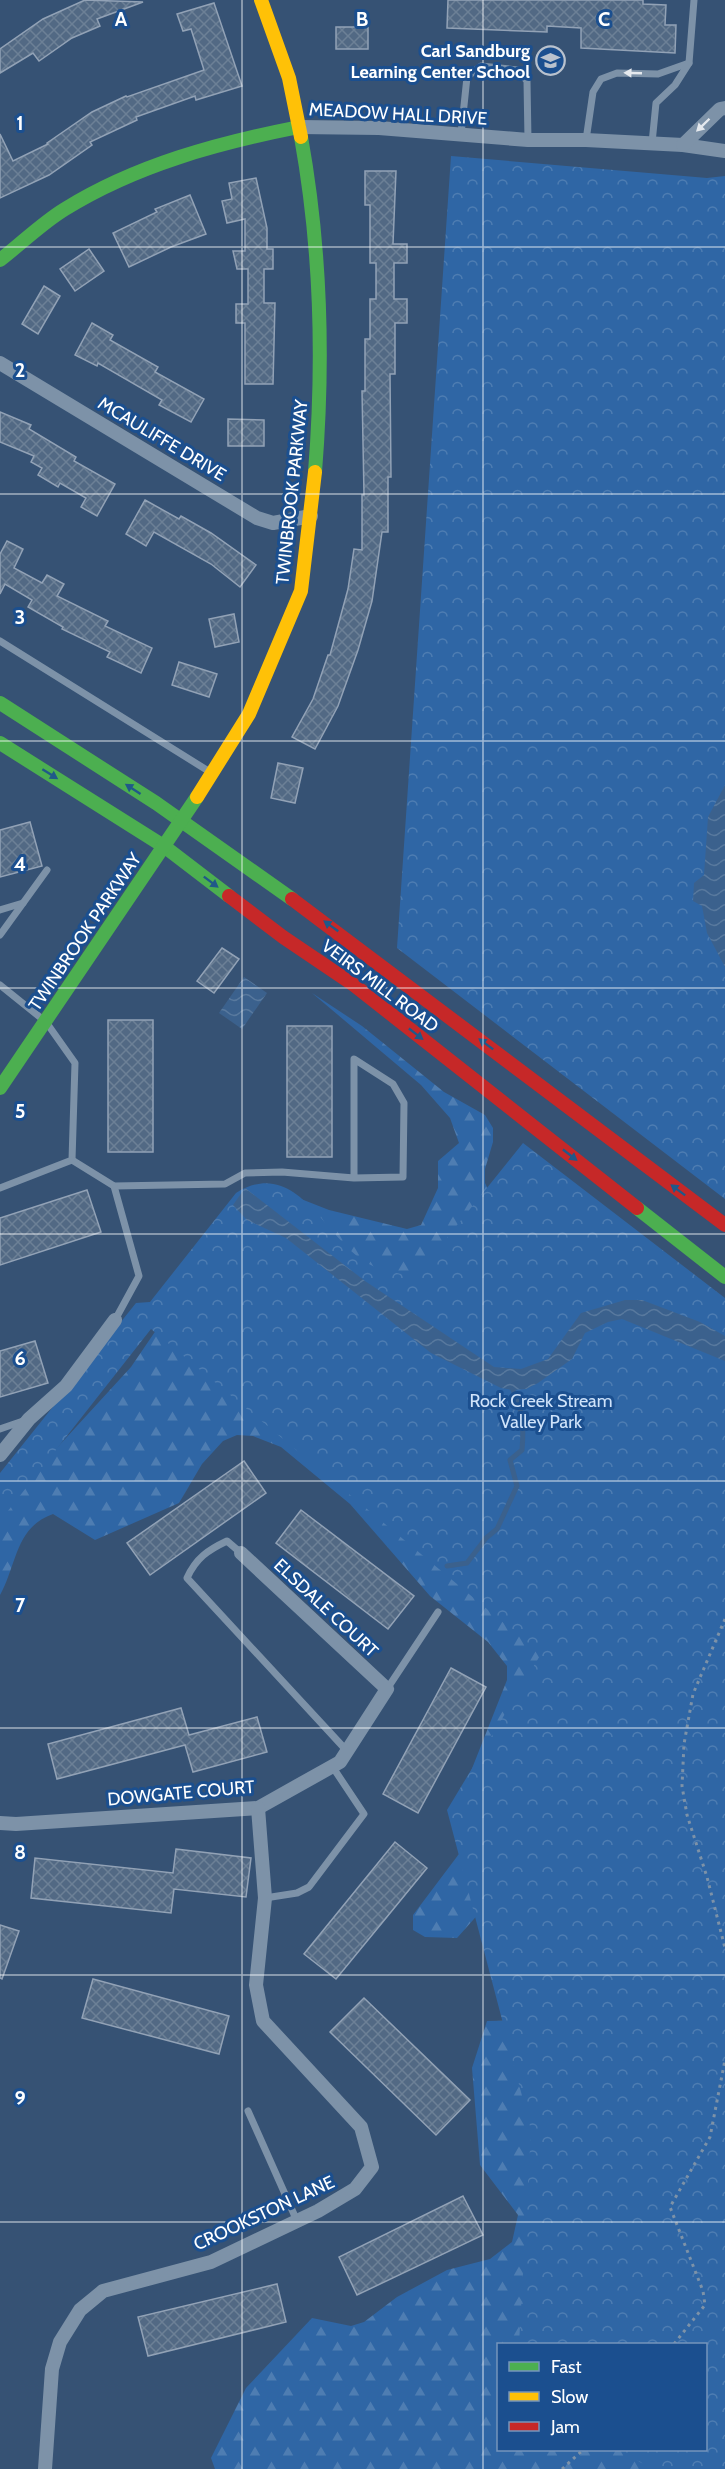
<svg xmlns="http://www.w3.org/2000/svg" width="725" height="2469" font-family="Cabin,sans-serif">
<style>
.forest{fill:url(#forest-firs);fill-rule:evenodd}
.park{fill:url(#park-crowns)}
.water{fill:url(#water-waves)}
.lines{fill:none;stroke-linecap:round;stroke-linejoin:round}
.stream{stroke:#3b618d;stroke-width:5}
.building{fill:url(#building-cross-hatch);stroke:#92a2b6;stroke-width:1.5}
.path{stroke:#7d92a8;stroke-width:3;stroke-dasharray:3 4.5;stroke-linecap:butt}
.lane{stroke:#7d92a8;stroke-width:7}
.street{stroke:#7d92a8;stroke-width:14}
.fast{stroke:#4caf50;stroke-width:14}
.slow{stroke:#ffc107;stroke-width:14}
.jam{stroke:#c62828;stroke-width:14}
.oneway{fill:#e5e9ee}
.oneway2{fill:#205989}
.grid{fill:none;stroke:#fff;stroke-width:1.5;stroke-opacity:0.55}
.labels{text-anchor:middle;dominant-baseline:central;stroke-width:6;stroke-linejoin:round;paint-order:stroke}
.poi-label{font-size:18px;font-weight:bold;fill:#fff;stroke:#1b4f8f;text-anchor:end}
.street-label{font-size:18px;fill:#fff;stroke:#1b4f8f}
.park-label{font-size:18px;fill:#cfe3fa;stroke:#1b4f8f}
.grid-label{font-size:20px;text-anchor:middle;font-weight:bold;fill:#fff;stroke:#1b4f8f;stroke-width:6;stroke-linejoin:round;paint-order:stroke}
</style>
<defs>
<pattern id="forest-firs" width="22" height="20" patternUnits="userSpaceOnUse" patternTransform="scale(1.5)"><rect width="22" height="20" fill="#2f66a5"/><path d="M5 1l3.5 6h-7zM16 11l3.5 6h-7z" fill="#4e7db2"/></pattern>
<pattern id="park-crowns" width="20" height="18" patternUnits="userSpaceOnUse" patternTransform="scale(1.5)"><rect width="20" height="18" fill="#2f66a5"/><path d="M2 6a3 3 0 1 1 6 0M12 15a3 3 0 1 1 6 0" fill="none" stroke="#4e7db2"/></pattern>
<pattern id="water-waves" width="16" height="10" patternUnits="userSpaceOnUse" patternTransform="scale(1.5)"><rect width="16" height="10" fill="#3b618d"/><path d="M0 5q4-4 8 0t8 0" fill="none" stroke="#58799e"/></pattern>
<pattern id="building-cross-hatch" width="8" height="8" patternUnits="userSpaceOnUse" patternTransform="scale(1.5)"><rect width="8" height="8" fill="#526984"/><path d="M0 0l8 8M0 8l8-8" fill="none" stroke="#6c8096"/></pattern>
</defs>
<rect width="100%" height="100%" fill="#365274"/>
<g class="forest">
<polygon points="312,993 362,1026 444,1092 485,1115 493,1128 493,1142 485,1169 485,1183 492,1197 598,1255 365,1281 301,1199 329,1210 407,1229 421,1225 438,1188 438,1161 459,1143 450,1118 421,1085"/>
<path d="M163,1320L488,1384L710,2261L725,2469H215L211,2458L246,2388L312,2318L351,2326L364,2322L397,2297L447,2270L490,2259L512,2242L518,2215L480,2165L472,2068L487,2021L539,2020L498,1892L457,1938L425,1937L413,1930V1915L465,1846L456,1809L507,1680V1666L488,1642L430,1596L350,1504L281,1447L253,1436L237,1435L223,1441L202,1464L179,1503L95,1540L53,1514C15,1527 17,1565 0,1595V1510L131,1367ZM498,2344H706V2450H498Z"/>
</g>
<g class="park">
<polygon points="451,156 707,178 725,176 725,1199 397,948"/>
<path d="M523,1143L725,1298V2469H651L621,2450H706V2344H519L531,2130L447,1810L541,1654L151,1329L0,1521V1473L136,1303L150,1302L236,1193C295,1156 323,1234 364,1261C380,1272 398,1274 417,1275Z"/>
</g>
<g class="water">
<polygon points="725,785 725,967 707,933 702,906 693,901 694,883 704,875 708,817"/>
<polygon points="244,977 267,993 242,1029 219,1013"/>
<polygon points="245,1188 365,1281 494,1367 521,1369 548,1359 581,1313 625,1300 642,1300 700,1322 725,1336 725,1361 622,1319 608,1322 585,1333 572,1359 538,1383 526,1389 513,1390 501,1388 431,1353 286,1238 247,1220 233,1205"/>
</g>
<g class="lines">
<path class="stream" d="M447,1566L467,1563L486,1538L497,1529L517,1486L510,1460L522,1450C524,1427 523,1411 513,1390"/>
</g>
<g class="building">
<polygon points="85,0 143,2 97,19 100,26 72,38 39,61 33,53 0,73 0,49 43,19"/>
<polygon points="448,0 643,0 643,4 666,5 665,25 676,25 675,53 581,48 581,28 547,26 547,32 447,28"/>
<polygon points="214,3 242,86 196,100 195,96 136,117 137,120 90,142 92,145 49,175 0,198 0,134 13,161 48,144 47,143 92,112 126,96 127,97 204,70 191,29 183,31 177,14"/>
<rect x="336" y="27" width="32" height="22"/>
<polygon points="365,171 396,171 393,244 407,244 407,263 394,263 394,299 407,299 407,323 395,323 395,374 390,374 391,477 388,477 388,532 382,532 372,601 358,650 338,706 315,749 292,737 313,699 328,655 330,655 348,589 354,549 362,550 362,495 364,495 362,391 365,391 365,339 370,339 370,299 376,299 376,263 370,263 370,205 365,205"/>
<polygon points="256,178 267,228 267,249 273,249 273,269 264,269 264,303 275,303 273,384 245,384 245,323 236,323 236,304 248,304 248,269 237,269 233,251 245,251 245,219 227,223 222,201 232,199 229,183"/>
<polygon points="190,195 206,234 171,247 129,267 113,233 157,212 155,209"/>
<polygon points="89,249 104,271 75,291 60,269"/>
<polygon points="44,286 60,296 38,334 22,324"/>
<polygon points="92,323 113,335 110,340 158,367 155,372 204,399 191,422 159,405 162,400 98,363 97,366 75,355"/>
<polygon points="0,412 31,425 29,429 76,457 74,461 115,484 97,516 81,507 86,498 60,483 58,487 38,475 42,468 31,462 34,456 0,442"/>
<polygon points="228,419 264,420 264,446 228,446"/>
<polygon points="145,500 179,519 181,516 211,533 256,565 240,587 211,564 154,532 146,546 126,534"/>
<polygon points="7,541 23,549 14,568 42,583 47,575 64,584 57,596 108,621 105,626 152,648 141,673 107,657 110,652 62,629 63,627 28,607 32,600 5,584 0,594 0,554"/>
<polygon points="234,614 239,642 215,647 209,619"/>
<polygon points="179,662 217,674 209,697 172,685"/>
<polygon points="278,763 303,768 295,803 271,798"/>
<polygon points="30,822 42,866 0,877 0,830"/>
<polygon points="222,948 239,959 214,993 197,981"/>
<rect x="108" y="1020" width="45" height="132"/>
<rect x="287" y="1026" width="45" height="131"/>
<polygon points="87,1190 101,1232 0,1265 0,1218"/>
<polygon points="35,1341 48,1383 0,1397 0,1351"/>
<polygon points="244,1461 266,1493 150,1575 127,1543"/>
<polygon points="301,1510 414,1596 388,1629 276,1543"/>
<polygon points="451,1668 486,1687 418,1813 383,1794"/>
<polygon points="181,1708 189,1735 257,1717 267,1752 193,1772 185,1745 57,1779 48,1744"/>
<polygon points="395,1842 427,1868 336,1979 304,1954"/>
<polygon points="176,1849 251,1858 246,1897 174,1889 171,1913 31,1898 35,1858 173,1873"/>
<polygon points="0,1925 19,1931 2,1979 0,1978"/>
<polygon points="93,1979 229,2016 219,2054 82,2018"/>
<polygon points="364,1998 470,2100 436,2135 330,2032"/>
<polygon points="463,2196 483,2235 357,2295 339,2257"/>
<polygon points="277,2284 286,2322 148,2356 138,2317"/>
</g>
<g class="lines">
<g class="path">
<polyline points="725,1619 693,1694 684,1744 682,1786 687,1815 707,1877 725,1948"/>
<polyline points="674,2344 705,2305 703,2291 670,2207 710,2137 725,2060"/>
<polyline points="562,2469 583,2450"/>
</g>
<g class="lane">
<polyline points="461,134 467,77 481,66 518,70 527,81 528,140"/>
<polyline points="586,140 593,92 601,79 617,73 658,74 689,63"/>
<polyline points="652,143 656,103 675,85 689,63 694,0"/>
<polyline points="0,641 210,772"/>
<polyline points="0,910 23,903"/>
<polyline points="0,935 47,870"/>
<polyline points="0,985 46,1022 75,1063 72,1160 0,1188"/>
<polyline points="72,1160 114,1186 225,1184 245,1173 282,1172 354,1178 354,1059 393,1084 404,1103 403,1177 354,1178"/>
<polyline points="114,1186 139,1276 115,1320"/>
<polyline points="0,1429 23,1421"/>
<path d="M241,1553L227,1541C208,1550 196,1558 187,1578L347,1751"/>
<polyline points="387,1689 438,1612"/>
<polyline points="265,1898 297,1893 309,1887 364,1814 332,1766"/>
<polyline points="248,2111 297,2221"/>
</g>
<g class="street">
<polyline points="299,127 379,128 528,140 586,140 683,145 725,151"/>
<polyline points="683,145 720,109 725,108"/>
<polyline points="0,363 257,518 273,523 311,516"/>
<polyline points="0,1455 29,1419 66,1386 115,1320"/>
<polyline points="0,1823 16,1824 258,1808 340,1762 387,1689 241,1553"/>
<polyline points="45,2469 52,2369 60,2342 80,2310 103,2291 211,2262 318,2211 355,2189 372,2167 361,2127 263,2021 256,1985 265,1898 258,1808"/>
</g>
<g class="fast">
<path d="M301,137C321,248 324,360 315,472"/>
<path d="M0,260C22,243 42,223 65,209C136,165 218,143 299,127"/>
<polyline points="0,703 156,803 292,899"/>
<polyline points="0,743 165,847 229,896"/>
<polyline points="0,1088 197,797"/>
<polyline points="637,1208 725,1277"/>
</g>
<g class="slow">
<polyline points="261,0 289,78 301,137"/>
<polyline points="197,797 249,714 301,591 315,472"/>
</g>
<g class="jam">
<polyline points="229,896 283,937 354,985 637,1208"/>
<polyline points="292,899 725,1225"/>
</g>
</g>
<defs><path id="oneway-solid" d="M-6-.8H1V-3.2L6.5 0L1 3.2V.8H-6Z" transform="scale(1.5)"/></defs>
<g class="oneway">
<use href="#oneway-solid" transform="translate(633 73) rotate(-178)"/>
<use href="#oneway-solid" transform="translate(703 125) rotate(136)"/>
</g>
<g class="oneway2">
<use href="#oneway-solid" transform="translate(50 774) rotate(32)"/>
<use href="#oneway-solid" transform="translate(133 789) rotate(-147)"/>
<use href="#oneway-solid" transform="translate(211 882) rotate(37)"/>
<use href="#oneway-solid" transform="translate(331 926) rotate(-144)"/>
<use href="#oneway-solid" transform="translate(416 1034) rotate(38)"/>
<use href="#oneway-solid" transform="translate(486 1044) rotate(-143)"/>
<use href="#oneway-solid" transform="translate(570 1155) rotate(38)"/>
<use href="#oneway-solid" transform="translate(678 1190) rotate(-143)"/>
</g>
<path class="grid" d="M242,0V2469M483,0V2469M0,247H725M0,494H725M0,741H725M0,988H725M0,1234H725M0,1481H725M0,1728H725M0,1975H725M0,2222H725"/>
<defs>
<symbol id="school-ring" viewBox="-11 -11 22 22"><circle r="9.5" fill="#1b4f8f" stroke="#b9c2ce" stroke-width="1.5"/><path d="M0-5L7-2L0 1L-7-2ZM-4 1L0 2.5L4 1V4Q0 6-4 4Z" fill="#b9c2ce"/></symbol>
</defs>
<g fill-rule="evenodd">
<use href="#school-ring" x="534" y="44" width="33" height="33"/>
</g>
<g class="labels">
<g class="poi-label">
<text x="530" y="51">Carl Sandburg<tspan x="530" dy="21">Learning Center School</tspan></text>
</g>
<g class="street-label">
<text transform="translate(398 114) rotate(3)">MEADOW HALL DRIVE</text>
<text transform="translate(162 439) rotate(31)">MCAULIFFE DRIVE</text>
<text transform="translate(292 492) rotate(-84)">TWINBROOK PARKWAY</text>
<text transform="translate(85 932) rotate(-56)">TWINBROOK PARKWAY</text>
<text transform="translate(380 986) rotate(37)">VEIRS MILL ROAD</text>
<text transform="translate(326 1608) rotate(43)">ELSDALE COURT</text>
<text transform="translate(181 1793) rotate(-5)">DOWGATE COURT</text>
<text transform="translate(264 2213) rotate(-25)">CROOKSTON LANE</text>
</g>
<g class="park-label">
<text x="541" y="1401">Rock Creek Stream<tspan x="541" dy="21">Valley Park</tspan></text>
</g>
</g>
<g class="grid-label">
<text x="121" y="26">A</text>
<text x="362" y="26">B</text>
<text x="604" y="26">C</text>
<text x="20" y="130">1</text>
<text x="20" y="377">2</text>
<text x="20" y="624">3</text>
<text x="20" y="871">4</text>
<text x="20" y="1118">5</text>
<text x="20" y="1365">6</text>
<text x="20" y="1612">7</text>
<text x="20" y="1859">8</text>
<text x="20" y="2105">9</text>
</g>
<rect x="497" y="2343" width="210" height="108" fill="#1b4f8f" stroke="#7695bc" stroke-width="1.5"/>
<rect x="509" y="2362" width="30" height="9" fill="#4caf50" stroke="#7695bc" stroke-width="1.5"/>
<text x="551" y="2373" font-size="18" fill="#ffffff">Fast</text>
<rect x="509" y="2392" width="30" height="9" fill="#ffc107" stroke="#7695bc" stroke-width="1.5"/>
<text x="551" y="2403" font-size="18" fill="#ffffff">Slow</text>
<rect x="509" y="2422" width="30" height="9" fill="#c62828" stroke="#7695bc" stroke-width="1.5"/>
<text x="551" y="2433" font-size="18" fill="#ffffff">Jam</text>
</svg>
